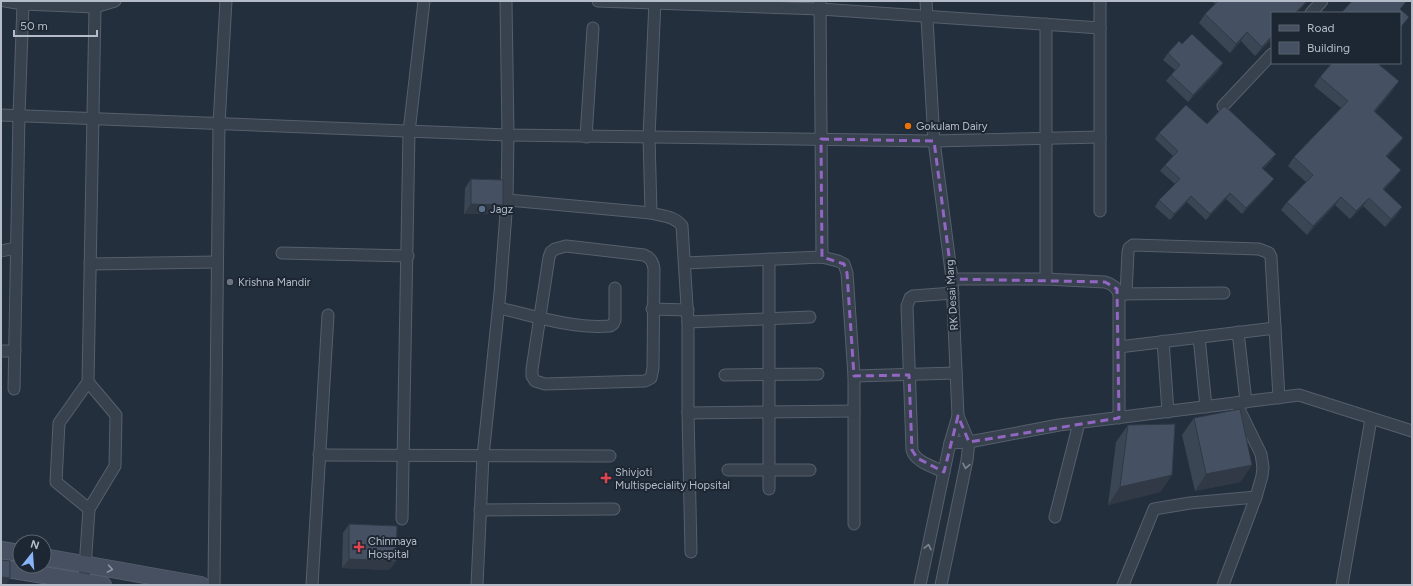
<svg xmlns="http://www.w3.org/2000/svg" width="1413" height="586" font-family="Figtree,sans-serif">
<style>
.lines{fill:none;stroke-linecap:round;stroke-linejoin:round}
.minor-casing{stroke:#565f6c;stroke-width:13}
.secondary-casing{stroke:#565f6c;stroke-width:18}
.minor{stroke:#38414e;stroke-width:11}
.secondary{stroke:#465061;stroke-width:16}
.wall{fill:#3b4654}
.shaded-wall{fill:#303945}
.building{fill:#455162;stroke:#303945}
.oneway{stroke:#7c8592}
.oneway2{stroke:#8e96a5}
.marked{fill:none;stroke:#9266c3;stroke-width:3;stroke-dasharray:8 5;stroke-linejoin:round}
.food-dot{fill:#e8710a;stroke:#1d2633;stroke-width:1.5}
.service-dot{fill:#5c6f8a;stroke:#1d2633;stroke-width:1.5}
.worship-dot{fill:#6b7280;stroke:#1d2633;stroke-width:1.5}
.health-dot{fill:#e0444e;stroke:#1d2633;stroke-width:1.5}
.labels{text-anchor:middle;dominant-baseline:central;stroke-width:4;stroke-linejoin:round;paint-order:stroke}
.poi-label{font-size:11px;fill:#b4bcc9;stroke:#1d2633;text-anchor:start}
.street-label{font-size:11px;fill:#b4bcc9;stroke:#1d2633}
</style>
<rect width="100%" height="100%" fill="#242f3e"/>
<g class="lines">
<defs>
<g id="minor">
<polyline points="5,1 23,4 95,7 115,1"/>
<polyline points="598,1 820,9 1100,28"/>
<polyline points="820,1 822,257"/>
<polyline points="1311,13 1322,1"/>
<polyline points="1223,106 1272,54"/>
<polyline points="1,115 508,135 934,141 1100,137"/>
<polyline points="586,137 593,28"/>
<path d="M507,200L651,213C662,216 675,216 682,226L688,322V413L691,552"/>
<polyline points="1100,211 1100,1"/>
<polyline points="651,213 649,137 655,1"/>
<path d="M566,246L644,255C651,258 653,262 654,269L653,368L651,378L645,381L545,384L535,381L532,376V369L549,257L551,252L555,249Z"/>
<polyline points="1,251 16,248"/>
<polyline points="282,253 408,256"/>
<polyline points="769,259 769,489"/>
<polyline points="685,263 822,257 838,261 844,264 847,273 854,376 854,524"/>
<polyline points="90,264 217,262"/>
<path d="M952,279H1046L1105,282C1112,284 1117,287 1119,294V418"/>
<polyline points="1046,279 1046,24"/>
<polyline points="1119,294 1224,293"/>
<polyline points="1126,294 1128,252 1129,248 1133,245 1259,249 1269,253 1271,257 1279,398"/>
<path d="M499,308C535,316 573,329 610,326L613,324L615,320V288"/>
<polyline points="652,309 688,310"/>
<polyline points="688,322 810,317"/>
<polyline points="1238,332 1246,402"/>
<polyline points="1199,337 1206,407"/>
<polyline points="1163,341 1168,412"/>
<polyline points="1119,347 1275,328"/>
<polyline points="1,351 15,351"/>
<polyline points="725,375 818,374"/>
<polyline points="854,376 956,373"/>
<polyline points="88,382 116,415 115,466 89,509"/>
<polyline points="14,389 19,115 23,4"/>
<polyline points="688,413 854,411"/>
<polyline points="950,443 969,442 1059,425 1299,395 1412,431"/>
<polyline points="319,455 610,456"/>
<polyline points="728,470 810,470"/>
<path d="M944,472C934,467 915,462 912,450L907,306L910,298L913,296L953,293"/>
<polyline points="480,510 614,509"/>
<polyline points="1055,517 1079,423"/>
<polyline points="402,519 409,132 424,1"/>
<polyline points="84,582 89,509 56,482 59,423 88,382 95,7"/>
<polyline points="214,585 219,124 226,1"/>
<polyline points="312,585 328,315"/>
<polyline points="477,585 483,456 500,293 507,200 508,135 506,1"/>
<polyline points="920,585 950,443 958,416 952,279 934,141 926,1"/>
<polyline points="941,585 967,460 969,442 958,416"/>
<polyline points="1123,585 1154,509 1190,503 1256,497"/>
<polyline points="1223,585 1256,497 1262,476 1263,467 1261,454 1236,403"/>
<polyline points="1342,585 1371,419"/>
</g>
<g id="secondary">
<polyline points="1,550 20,553"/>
<polyline points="44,557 201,585"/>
<polyline points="1,568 103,585"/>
</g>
</defs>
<use href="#minor" class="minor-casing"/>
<use href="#secondary" class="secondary-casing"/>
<use href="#minor" class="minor"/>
<use href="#secondary" class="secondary"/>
</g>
<g class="wall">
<polygon points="1212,1 1308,1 1255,56 1241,41 1230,53 1199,23 1205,14 1215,4"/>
<polygon points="1182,44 1219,70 1188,102 1166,81 1175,70 1163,60 1168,53"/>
<polygon points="1320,77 1393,90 1375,112 1403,138 1397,146 1387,157 1395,178 1384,190 1402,207 1396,216 1385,227 1363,206 1350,219 1335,205 1307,235 1281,210 1287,202 1306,182 1288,166 1294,157 1341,108 1314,86"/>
<polygon points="1207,124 1272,160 1263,169 1269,185 1242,214 1226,199 1206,220 1187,202 1170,220 1155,207 1159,200 1175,184 1160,171 1165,165 1173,156 1155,139 1159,133"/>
<polygon points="471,179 496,214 464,214 465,188"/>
<polygon points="1194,418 1252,465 1240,482 1195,491 1182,435"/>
<polygon points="1128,425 1172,475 1160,492 1108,505 1116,442"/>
<polygon points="349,524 396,561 389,570 342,568 343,533"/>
</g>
<g class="shaded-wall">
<polygon points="1307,1 1308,1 1297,13 1295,13"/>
<polygon points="1247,32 1241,41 1230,53 1236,44"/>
<polygon points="1272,36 1272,39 1255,56 1262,47"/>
<polygon points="1223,63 1219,70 1188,102 1193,95"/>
<polygon points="1399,81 1393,90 1368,120 1374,111"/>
<polygon points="1403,138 1397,146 1380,164 1386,156"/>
<polygon points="1276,154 1272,160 1258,174 1262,168"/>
<polygon points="1401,170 1395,178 1377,198 1383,189"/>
<polygon points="1274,179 1269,185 1242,214 1246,208"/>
<polygon points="1230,193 1226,199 1206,220 1210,214"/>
<polygon points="1191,196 1187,202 1170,220 1174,214"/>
<polygon points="1341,197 1335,205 1307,235 1313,226"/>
<polygon points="1369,198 1363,206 1350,219 1356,211"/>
<polygon points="471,204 503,205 496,214 464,214"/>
<polygon points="1402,207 1396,216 1385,227 1391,219"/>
<polygon points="1252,465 1240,482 1195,491 1206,474"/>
<polygon points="1172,475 1160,492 1108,505 1120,487"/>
<polygon points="349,559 396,561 389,570 342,568"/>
<polygon points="1,577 10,578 6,585 1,585"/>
</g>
<g class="building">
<polygon points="1218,1 1307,1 1295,13 1272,13 1272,36 1262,47 1247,32 1236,44 1205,14"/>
<polygon points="1352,1 1404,1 1406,2 1400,9 1409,17 1400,28 1400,13 1344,13 1342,12"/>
<polygon points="1192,34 1223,63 1193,95 1171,75 1180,65 1168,53 1179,41 1182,44"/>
<polygon points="1332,63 1377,63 1399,81 1374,111 1403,138 1386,156 1401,170 1383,189 1402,207 1391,219 1369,198 1356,211 1341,197 1313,226 1287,202 1313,175 1294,157 1348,101 1320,77"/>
<polygon points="1186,105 1207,124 1224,106 1226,107 1276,154 1262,168 1274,179 1246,208 1230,193 1210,214 1191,196 1174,214 1159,200 1180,179 1165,165 1178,151 1159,133"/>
<polygon points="471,179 503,180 503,205 471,204"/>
<polygon points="1240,409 1252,465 1206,474 1194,418"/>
<polygon points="1175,424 1172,475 1120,487 1128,425"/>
<polygon points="349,524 397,526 396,561 349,559"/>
<polygon points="1,560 10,561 10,578 1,577"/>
</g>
<defs><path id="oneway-chevron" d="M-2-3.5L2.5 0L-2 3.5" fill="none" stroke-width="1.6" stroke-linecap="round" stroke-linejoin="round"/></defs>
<g class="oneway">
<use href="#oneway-chevron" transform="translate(966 466) rotate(101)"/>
<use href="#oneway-chevron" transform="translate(928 547) rotate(-78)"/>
</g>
<use class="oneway2" href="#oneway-chevron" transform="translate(110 569) rotate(10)"/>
<path class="marked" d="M821,139L934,141L952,279L1105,282L1117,289L1119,418L969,442L958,416L944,472L917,458L912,450L909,375L854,376L847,273L844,264L822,257Z"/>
<circle class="food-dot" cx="908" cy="126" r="4"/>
<circle class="service-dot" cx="482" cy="209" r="4"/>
<circle class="worship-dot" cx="230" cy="282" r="4"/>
<g class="health-dot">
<path d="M604 472h4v4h4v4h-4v4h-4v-4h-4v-4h4z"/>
<path d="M357 541h4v4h4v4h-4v4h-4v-4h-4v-4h4z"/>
</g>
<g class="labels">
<g class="poi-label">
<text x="916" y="126">Gokulam Dairy</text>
<text x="490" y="209">Jagz</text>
<text x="238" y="282">Krishna Mandir</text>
<text x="615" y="472">Shivjoti<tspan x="615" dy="13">Multispeciality Hopsital</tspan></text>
<text x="368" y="541">Chinmaya<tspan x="368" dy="13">Hospital</tspan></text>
</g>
<g class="street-label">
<text transform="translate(952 295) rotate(-94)">RK Desai Marg</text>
</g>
</g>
<rect width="1413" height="586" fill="none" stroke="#b4bcc9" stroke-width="4"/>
<rect x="1271" y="12" width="130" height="52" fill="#1d2633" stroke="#59626f"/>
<rect x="1279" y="25" width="20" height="6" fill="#465061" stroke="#59626f"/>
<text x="1307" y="32" font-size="12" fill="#b4bcc9">Road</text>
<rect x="1279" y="42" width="20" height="12" fill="#455162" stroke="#59626f"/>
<text x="1307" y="52" font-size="12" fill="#b4bcc9">Building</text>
<g transform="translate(32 554) rotate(17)"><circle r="19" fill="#1d2633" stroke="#59626f"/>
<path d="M0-3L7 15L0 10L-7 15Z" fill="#8ab4f8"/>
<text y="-6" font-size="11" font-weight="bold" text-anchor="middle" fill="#b4bcc9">N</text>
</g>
<path d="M14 30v6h83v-6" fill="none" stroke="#b4bcc9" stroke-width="2"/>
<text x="20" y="30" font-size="12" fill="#b4bcc9" stroke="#1d2633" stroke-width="3" paint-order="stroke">50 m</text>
</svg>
